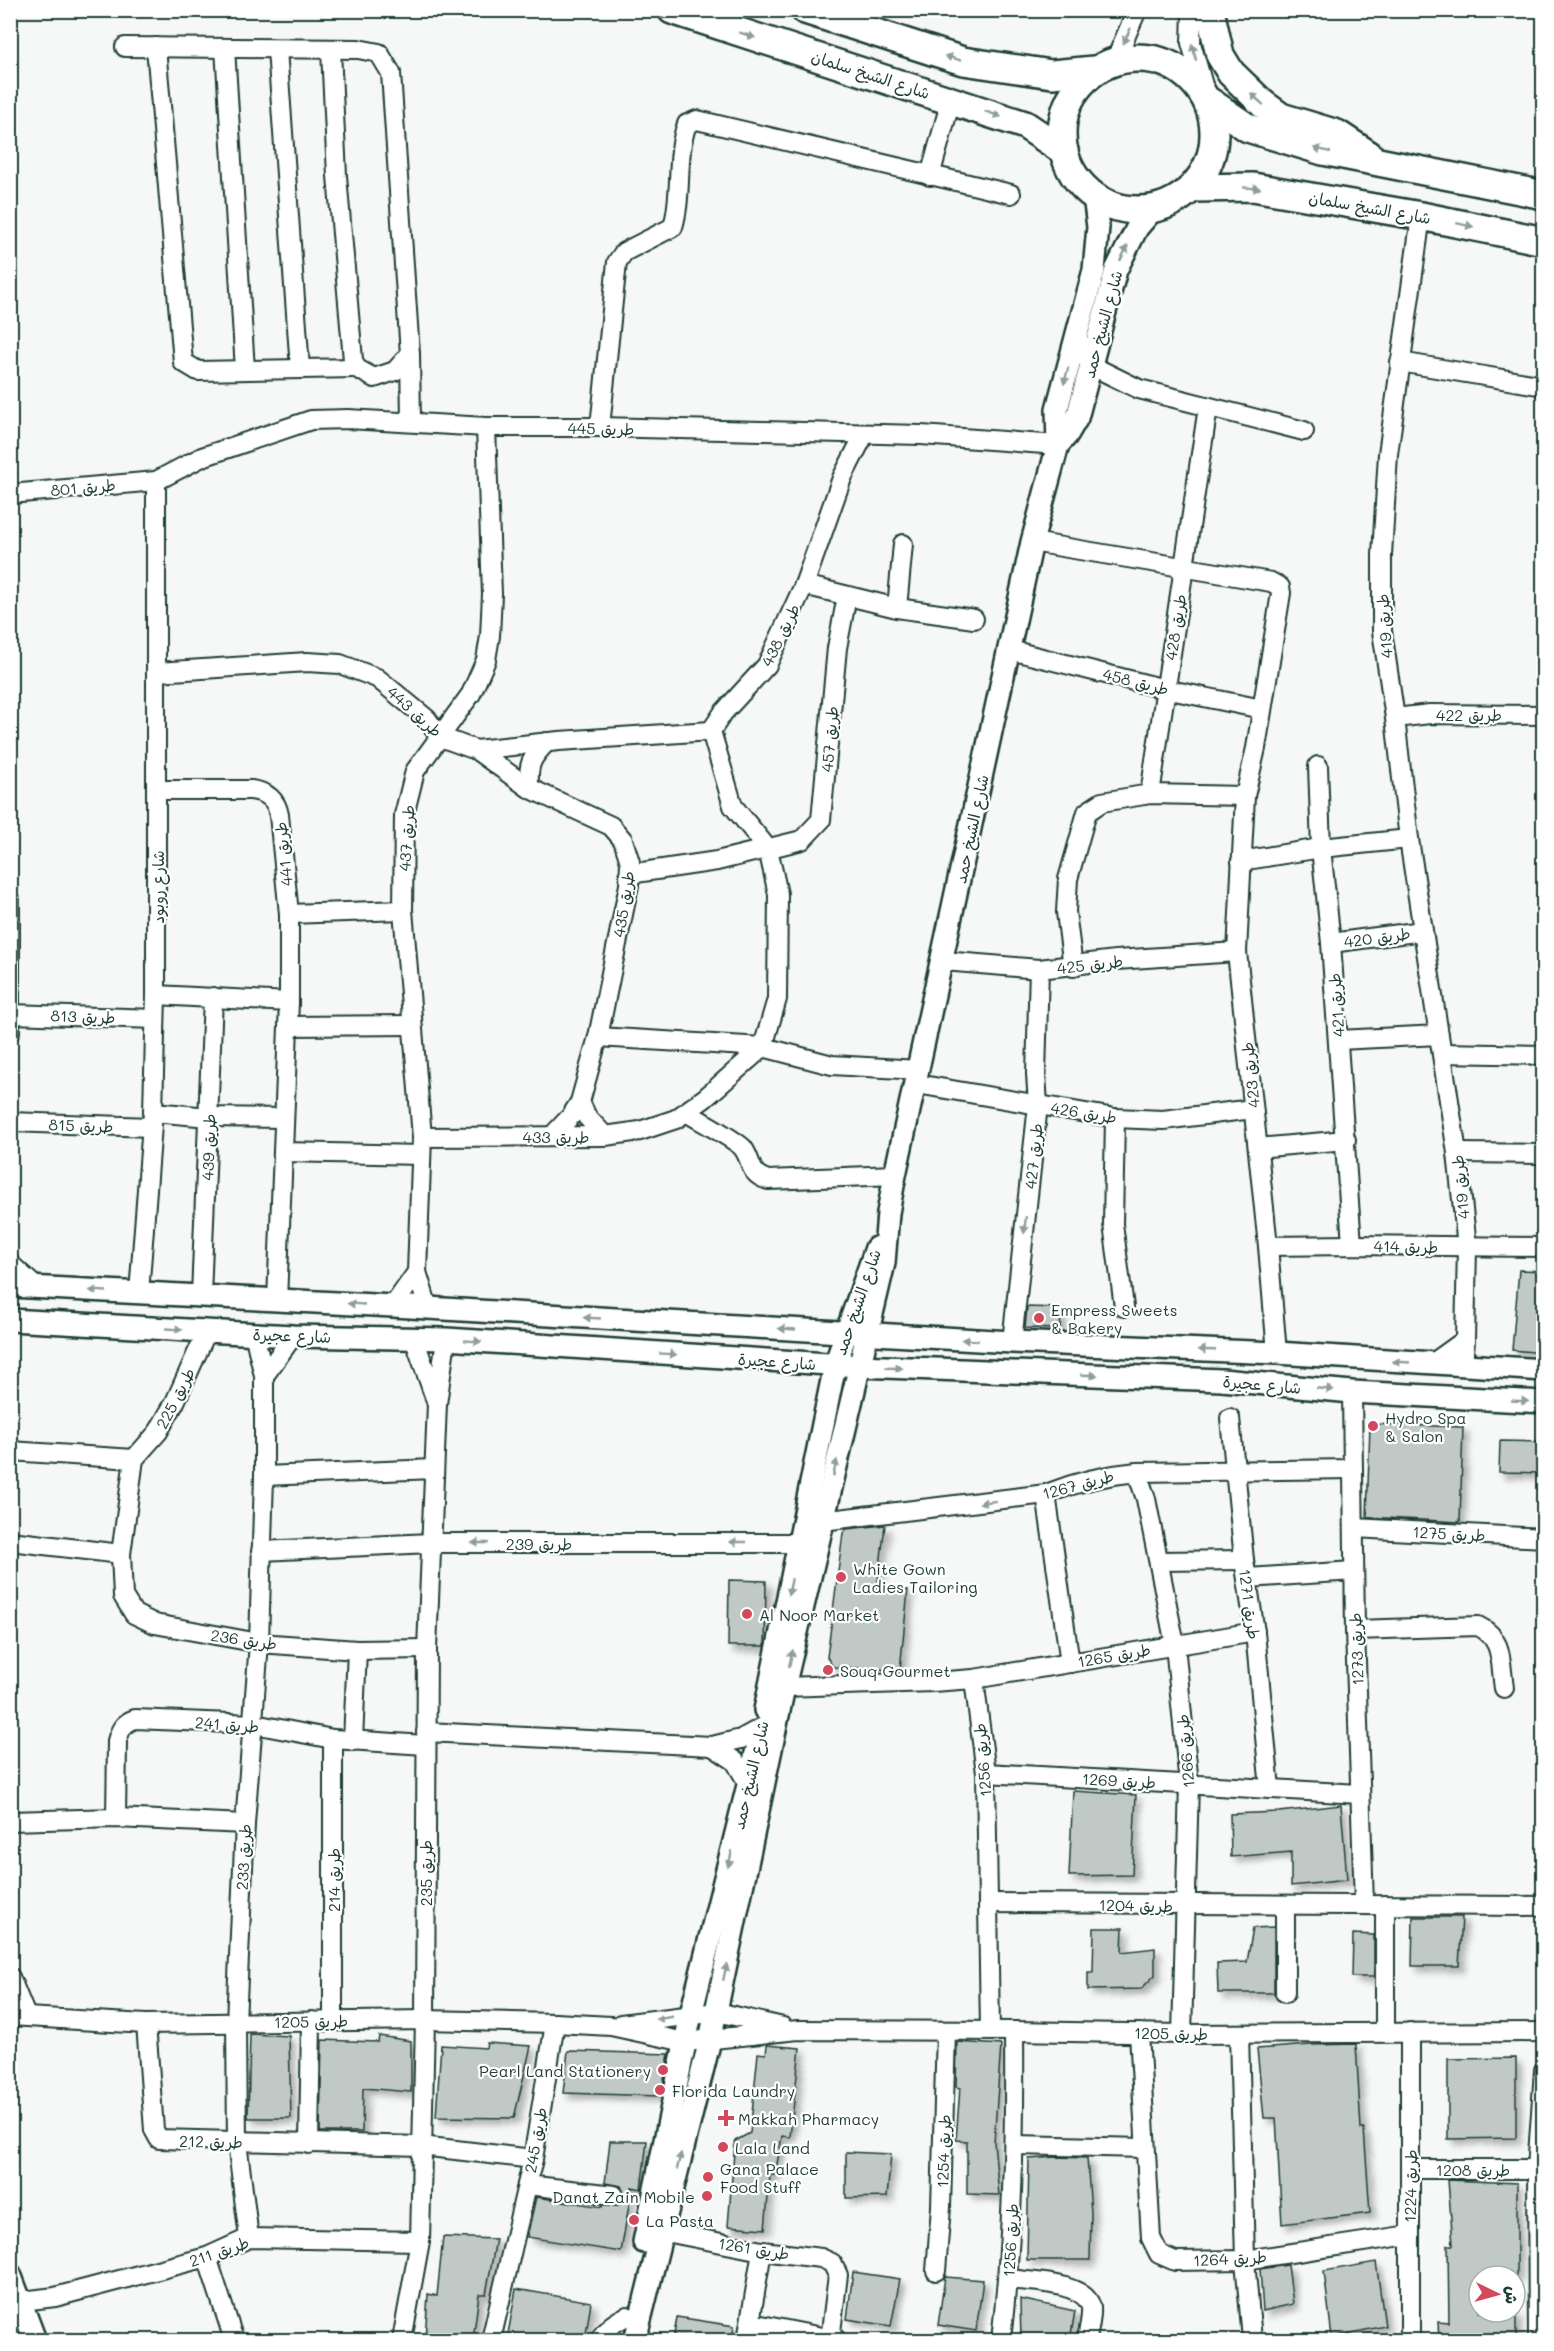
<svg xmlns="http://www.w3.org/2000/svg" width="1554" height="2351" font-family="Mali,'Playpen Sans Arabic',sans-serif">
<style>
.building{fill:#c0c9c6;stroke:#1f3d34;stroke-width:1.5;filter:url(#shadow)}
.lines{fill:none;stroke-linecap:round;stroke-linejoin:round}
.minor-casing{stroke:#1f3d34;stroke-width:22}
.tertiary-casing{stroke:#1f3d34;stroke-width:26}
.primary-casing{stroke:#1f3d34;stroke-width:32}
.minor{stroke:#fff;stroke-width:18}
.tertiary{stroke:#fff;stroke-width:21}
.primary{stroke:#fff;stroke-width:27}
.oneway{fill:#8f9e9a}
.poi-dot{fill:#d1495b;stroke:#fff;stroke-width:2}
.labels{text-anchor:middle;dominant-baseline:central;stroke-width:4.5;stroke-linejoin:round;paint-order:stroke}
.street-label{font-size:16px;fill:#1f3d34;stroke:#fff}
.poi-label{font-size:16px;fill:#1f3d34;stroke:#fff;text-anchor:start}
</style>
<defs>
<filter id="shadow"><feDropShadow dx="5.5" dy="5.5" stdDeviation="3" flood-color="#0004"/></filter>
</defs>
<rect width="100%" height="100%" fill="#f6f7f7"/>
<filter id="ink" filterUnits="userSpaceOnUse"><feTurbulence type="fractalNoise" baseFrequency=".0167" numOctaves="2"/><feDisplacementMap in="SourceGraphic" scale="12" xChannelSelector="R" yChannelSelector="G"/><feConvolveMatrix kernelMatrix="1 2 1 2 8 2 1 2 1" color-interpolation-filters="sRGB"/></filter>
<g filter="url(#ink)">
<g class="building">
<polygon points="1519,1270 1544,1271 1544,1353 1512,1350"/>
<polygon points="1027,1307 1061,1308 1060,1329 1025,1328"/>
<polygon points="1370,1424 1463,1427 1460,1522 1367,1517"/>
<polygon points="1500,1441 1544,1442 1544,1473 1499,1472"/>
<polygon points="885,1525 877,1590 908,1590 900,1670 833,1667 827,1657 843,1533 846,1529"/>
<polygon points="729,1580 766,1581 765,1646 728,1646"/>
<polygon points="1073,1791 1136,1795 1132,1875 1069,1876"/>
<polygon points="1341,1805 1347,1880 1291,1886 1291,1852 1231,1857 1230,1814 1279,1812"/>
<polygon points="1413,1917 1462,1917 1459,1966 1412,1966"/>
<polygon points="1274,1927 1274,1993 1218,1993 1217,1963 1247,1962 1253,1928"/>
<polygon points="1094,1928 1123,1928 1122,1952 1155,1948 1155,1975 1141,1989 1088,1990 1088,1972 1093,1972"/>
<polygon points="1353,1934 1374,1935 1374,1977 1352,1977"/>
<polygon points="250,2034 289,2036 291,2118 248,2118"/>
<polygon points="379,2036 411,2041 411,2092 363,2088 362,2132 320,2132 322,2040 378,2042"/>
<polygon points="957,2042 1001,2045 994,2142 999,2195 967,2194 967,2141 956,2140 960,2088 956,2087"/>
<polygon points="487,2043 531,2046 514,2118 436,2117 441,2045 486,2048"/>
<polygon points="1356,2044 1361,2129 1364,2129 1370,2213 1282,2224 1276,2118 1264,2118 1257,2049 1311,2045"/>
<polygon points="767,2045 800,2048 790,2137 782,2136 775,2175 770,2175 765,2229 728,2226 735,2141 750,2133 758,2053 766,2054"/>
<polygon points="568,2051 669,2054 661,2096 563,2093"/>
<polygon points="1516,2058 1516,2138 1448,2139 1448,2059"/>
<polygon points="610,2141 647,2141 641,2189 632,2187 621,2252 527,2237 536,2197 602,2207 602,2205 618,2205 623,2202 625,2196 621,2186 605,2183"/>
<polygon points="846,2152 891,2154 887,2197 846,2198"/>
<polygon points="1055,2157 1087,2158 1091,2213 1090,2260 1027,2260 1029,2159"/>
<polygon points="1448,2180 1517,2183 1517,2276 1479,2276 1479,2312 1516,2312 1516,2340 1439,2340 1438,2322 1449,2323 1448,2245 1453,2245"/>
<polygon points="443,2237 496,2239 486,2294 479,2294 473,2340 425,2340 428,2294 437,2296"/>
<polygon points="1376,2262 1385,2326 1332,2337 1324,2271"/>
<polygon points="1288,2265 1293,2304 1263,2311 1260,2269"/>
<polygon points="853,2272 900,2279 891,2326 847,2319"/>
<polygon points="945,2277 983,2280 976,2331 938,2325"/>
<polygon points="516,2289 591,2302 585,2340 507,2340"/>
<polygon points="1020,2299 1075,2311 1070,2340 1021,2340"/>
<polygon points="677,2317 734,2326 732,2340 673,2340"/>
</g>
<g class="lines">
<defs>
<g id="minor">
<polyline points="1192,10 1191,43 1205,92"/>
<polyline points="125,47 358,49 379,53 391,73 410,354 411,422"/>
<polyline points="156,47 183,362 198,371 356,368"/>
<polyline points="225,48 245,370"/>
<polyline points="277,49 300,369"/>
<polyline points="331,50 337,176 353,360 356,368 374,378 395,371 410,354"/>
<polyline points="1115,61 1137,10"/>
<polyline points="930,176 951,100"/>
<polyline points="1421,216 1388,454 1382,555 1382,631 1395,718 1409,839 1457,1153 1467,1247 1465,1340"/>
<polyline points="1076,336 1090,365 1139,389 1304,431"/>
<polyline points="1400,362 1544,386"/>
<path d="M600,427L617,262L624,252L673,227C683,193 675,157 687,124L697,120L1011,194"/>
<polyline points="10,494 156,481 202,457 311,420 348,419 486,427 600,427 921,435 1058,445"/>
<polyline points="1032,542 1271,582 1280,587 1281,593 1256,748 1245,796 1237,952 1268,1246 1277,1353"/>
<polyline points="804,585 897,608 974,619"/>
<polyline points="897,608 903,544"/>
<polyline points="1010,650 1165,689 1262,709"/>
<polyline points="157,672 307,662 340,664 377,678 427,719 440,737 476,750 559,741 711,731"/>
<polyline points="1395,718 1430,714 1544,715"/>
<polyline points="476,750 529,788 611,826 623,840 630,862 629,885 598,1037 580,1102 571,1116 552,1136"/>
<polyline points="1318,766 1321,848 1331,943 1352,1245"/>
<path d="M529,788C528,764 530,759 547,742"/>
<path d="M158,790H251C267,792 276,799 279,815L289,914L403,910"/>
<polyline points="1150,794 1208,407"/>
<polyline points="1241,861 1321,848 1409,839"/>
<polyline points="629,874 717,861 802,840 821,820 837,648 847,596"/>
<polyline points="10,901 10,1032"/>
<polyline points="1331,943 1423,931"/>
<polyline points="943,961 1039,969 1116,960 1237,952"/>
<polyline points="1073,967 1066,912 1068,879 1087,812 1102,802 1150,794 1245,796"/>
<polyline points="156,995 289,1002"/>
<polyline points="12,1014 155,1019"/>
<polyline points="288,1026 412,1025"/>
<polyline points="598,1037 763,1047 832,1065 919,1070"/>
<polyline points="1338,1040 1439,1035"/>
<polyline points="1442,1053 1544,1055"/>
<polyline points="917,1084 1115,1118 1163,1120 1253,1109"/>
<polyline points="580,1102 587,1117 605,1136"/>
<polyline points="153,1112 209,1117 284,1118"/>
<path d="M686,1112C697,1119 736,1140 743,1148C753,1162 748,1174 768,1180L895,1175"/>
<polyline points="1115,1118 1113,1224 1124,1307"/>
<polyline points="10,1122 151,1127"/>
<polyline points="422,1137 605,1136 640,1131 676,1119 705,1098 763,1047 777,999 778,894 768,849 733,806 711,731 723,713 767,665 804,585 842,478 864,435"/>
<polyline points="1258,1148 1346,1140"/>
<polyline points="283,1152 421,1155"/>
<polyline points="1457,1153 1544,1154"/>
<polyline points="1268,1246 1352,1245 1544,1247"/>
<polyline points="10,1264 37,1288"/>
<polyline points="417,1272 422,1137 403,910 404,815 415,771 471,694 486,660 490,636 492,594 486,427"/>
<polyline points="139,1293 153,1112 156,995 156,481"/>
<polyline points="201,1296 213,997"/>
<polyline points="277,1301 289,1002 289,914"/>
<polyline points="393,1306 417,1272 428,1308"/>
<polyline points="207,1331 175,1402 158,1432 134,1459 121,1554 123,1596 134,1614 155,1624 259,1643 357,1650 427,1649"/>
<polyline points="254,1333 264,1376 293,1336"/>
<polyline points="414,1338 437,1404 446,1339"/>
<polyline points="1012,1342 1038,1105 1036,1074 1039,969"/>
<polyline points="1433,1363 1465,1340 1463,1365"/>
<polyline points="1352,1392 1355,1630 1364,1905"/>
<polyline points="1230,1418 1244,1560 1255,1632 1270,1789"/>
<polyline points="10,1451 134,1459"/>
<polyline points="1137,1472 1146,1499 1175,1645 1189,1784 1182,2034"/>
<polyline points="264,1476 434,1469"/>
<polyline points="1046,1494 1070,1663"/>
<path d="M812,1520L822,1521L1046,1494C1076,1482 1104,1475 1137,1472L1353,1469"/>
<polyline points="1354,1528 1544,1538"/>
<polyline points="10,1541 121,1554"/>
<polyline points="261,1551 431,1543 812,1543"/>
<polyline points="1159,1561 1244,1560"/>
<polyline points="1247,1578 1354,1571"/>
<path d="M1355,1630L1478,1626C1504,1638 1500,1663 1504,1688"/>
<polyline points="974,1679 986,1773 990,2031"/>
<polyline points="784,1687 933,1682 974,1679 1255,1632"/>
<polyline points="426,1732 712,1746"/>
<polyline points="333,1739 333,2020"/>
<polyline points="353,1741 357,1650"/>
<polyline points="986,1773 1360,1794"/>
<polyline points="749,1785 735,1761 712,1746 741,1739 761,1728"/>
<path d="M116,1818L117,1741C120,1730 123,1723 135,1719L254,1724L333,1739L425,1745"/>
<polyline points="10,1821 116,1818 245,1824"/>
<polyline points="988,1903 1544,1906"/>
<polyline points="10,1977 26,2016"/>
<polyline points="1285,1993 1285,1905"/>
<polyline points="10,2016 146,2024 425,2020 555,2023 611,2026 685,2042 798,2030 1014,2031 1182,2034 1544,2032"/>
<polyline points="146,2024 154,2130 159,2139 421,2146 533,2159"/>
<polyline points="621,2024 717,2012 783,2027"/>
<polyline points="1385,2032 1385,1905"/>
<polyline points="1139,2033 1151,2238 1159,2254 1175,2261 1245,2260 1409,2235"/>
<polyline points="1239,2034 1245,2260 1252,2340"/>
<polyline points="309,2144 311,2021"/>
<polyline points="1015,2145 1145,2148"/>
<polyline points="1410,2169 1537,2169"/>
<polyline points="527,2185 614,2195"/>
<polyline points="661,2231 762,2251 821,2258 832,2263 838,2275 830,2340"/>
<polyline points="249,2238 237,2142 236,2022 245,1824 259,1643 264,1476 264,1376"/>
<polyline points="207,2257 234,2340"/>
<polyline points="936,2271 941,2207 946,2031"/>
<path d="M1009,2279C1030,2282 1087,2282 1091,2308C1092,2318 1088,2331 1087,2340"/>
<polyline points="22,2301 55,2297 207,2257 249,2238 420,2241"/>
<polyline points="751,2323 837,2340"/>
<polyline points="402,2340 420,2241 425,2020 427,1649 437,1404"/>
<polyline points="491,2340 533,2159 555,2023"/>
<path d="M600,2340C606,2328 615,2322 627,2316"/>
<polyline points="747,2340 762,2251"/>
<path d="M1001,2340C1013,2238 1015,2134 1014,2031"/>
<polyline points="1410,2340 1410,2032"/>
<polyline points="1538,2340 1537,2169 1544,2070"/>
</g>
<g id="tertiary">
<polyline points="1058,445 1067,435 1077,418 1116,270 1137,228 1155,207"/>
<polyline points="10,1286 393,1306 1012,1342 1277,1353 1544,1370"/>
<polyline points="10,1320 293,1336 446,1339 859,1366 1222,1380 1352,1392 1544,1402"/>
<polyline points="765,1710 835,1365 876,1248"/>
<polyline points="644,2242 691,2014 757,1749"/>
<polyline points="10,2274 35,2340"/>
<polyline points="635,2340 710,2040 784,1687 884,1263 888,1213 895,1175 1032,542 1058,445 1057,409 1094,270 1098,227 1094,196"/>
</g>
<g id="primary">
<polyline points="672,10 1025,125 1064,151"/>
<polyline points="805,10 963,61 1052,74 1094,70"/>
<polyline points="1210,10 1220,55 1231,73 1263,104 1281,117 1337,134 1369,155"/>
<circle cx="1138" cy="134" r="76"/>
<polyline points="1210,102 1248,128 1323,151 1544,195"/>
<polyline points="1194,188 1253,187 1421,216 1544,241"/>
</g>
</defs>
<use href="#minor" class="minor-casing"/>
<use href="#tertiary" class="tertiary-casing"/>
<use href="#primary" class="primary-casing"/>
<use href="#minor" class="minor"/>
<use href="#tertiary" class="tertiary"/>
<use href="#primary" class="primary"/>
</g>
<defs><path id="oneway-solid" d="M-6-.8H1V-3.2L6.5 0L1 3.2V.8H-6Z" transform="scale(1.5)"/></defs>
<g class="oneway">
<use href="#oneway-solid" transform="translate(747 35) rotate(18)"/>
<use href="#oneway-solid" transform="translate(1127 36) rotate(115)"/>
<use href="#oneway-solid" transform="translate(1194 52) rotate(-104)"/>
<use href="#oneway-solid" transform="translate(953 58) rotate(-163)"/>
<use href="#oneway-solid" transform="translate(1257 99) rotate(-138)"/>
<use href="#oneway-solid" transform="translate(993 114) rotate(19)"/>
<use href="#oneway-solid" transform="translate(1322 150) rotate(-166)"/>
<use href="#oneway-solid" transform="translate(1252 188) rotate(4)"/>
<use href="#oneway-solid" transform="translate(1465 225) rotate(12)"/>
<use href="#oneway-solid" transform="translate(1124 253) rotate(-64)"/>
<use href="#oneway-solid" transform="translate(1066 376) rotate(105)"/>
<use href="#oneway-solid" transform="translate(1025 1225) rotate(96)"/>
<use href="#oneway-solid" transform="translate(98 1291) rotate(-177)"/>
<use href="#oneway-solid" transform="translate(356 1304) rotate(-177)"/>
<use href="#oneway-solid" transform="translate(592 1318) rotate(-177)"/>
<use href="#oneway-solid" transform="translate(174 1329) rotate(3)"/>
<use href="#oneway-solid" transform="translate(787 1329) rotate(-177)"/>
<use href="#oneway-solid" transform="translate(970 1340) rotate(-177)"/>
<use href="#oneway-solid" transform="translate(473 1341) rotate(4)"/>
<use href="#oneway-solid" transform="translate(1207 1350) rotate(-178)"/>
<use href="#oneway-solid" transform="translate(668 1354) rotate(4)"/>
<use href="#oneway-solid" transform="translate(1401 1362) rotate(-177)"/>
<use href="#oneway-solid" transform="translate(894 1368) rotate(2)"/>
<use href="#oneway-solid" transform="translate(1089 1375) rotate(2)"/>
<use href="#oneway-solid" transform="translate(1325 1389) rotate(5)"/>
<use href="#oneway-solid" transform="translate(1520 1401) rotate(3)"/>
<use href="#oneway-solid" transform="translate(835 1468) rotate(-77)"/>
<use href="#oneway-solid" transform="translate(988 1502) rotate(173)"/>
<use href="#oneway-solid" transform="translate(738 1542) rotate(180)"/>
<use href="#oneway-solid" transform="translate(480 1543) rotate(180)"/>
<use href="#oneway-solid" transform="translate(790 1587) rotate(102)"/>
<use href="#oneway-solid" transform="translate(791 1658) rotate(-77)"/>
<use href="#oneway-solid" transform="translate(730 1859) rotate(104)"/>
<use href="#oneway-solid" transform="translate(725 1972) rotate(-78)"/>
<use href="#oneway-solid" transform="translate(664 2018) rotate(172)"/>
<use href="#oneway-solid" transform="translate(679 2161) rotate(-76)"/>
</g>
</g>
<g class="poi-dot">
<circle cx="1039" cy="1318" r="6"/>
<circle cx="1373" cy="1426" r="6"/>
<circle cx="841" cy="1577" r="6"/>
<circle cx="747" cy="1614" r="6"/>
<circle cx="828" cy="1670" r="6"/>
<circle cx="663" cy="2070" r="6"/>
<circle cx="660" cy="2090" r="6"/>
<path d="M723 2109h6v6h6v6h-6v6h-6v-6h-6v-6h6z"/>
<circle cx="723" cy="2147" r="6"/>
<circle cx="708" cy="2177" r="6"/>
<circle cx="707" cy="2196" r="6"/>
<circle cx="634" cy="2220" r="6"/>
</g>
<g class="labels">
<g class="street-label">
<text transform="translate(871 74) rotate(18)">شارع الشيخ سلمان</text>
<text transform="translate(1370 207) rotate(10)">شارع الشيخ سلمان</text>
<text transform="translate(1102 324) rotate(-75)">شارع الشيخ حمد</text>
<text transform="translate(601 428) rotate(1)">طريق 445</text>
<text transform="translate(83 487) rotate(-5)">طريق 801</text>
<text transform="translate(1384 626) rotate(-94)">طريق 419</text>
<text transform="translate(1175 627) rotate(-81)">طريق 428</text>
<text transform="translate(780 635) rotate(-64)">طريق 438</text>
<text transform="translate(1136 681) rotate(14)">طريق 458</text>
<text transform="translate(415 711) rotate(42)">طريق 443</text>
<text x="1469" y="714">طريق 422</text>
<text transform="translate(829 739) rotate(-85)">طريق 457</text>
<text transform="translate(971 829) rotate(-78)">شارع الشيخ حمد</text>
<text transform="translate(406 838) rotate(-86)">طريق 437</text>
<text transform="translate(283 854) rotate(-96)">طريق 441</text>
<text transform="translate(157 887) rotate(-90)">شارع روبود</text>
<text transform="translate(623 904) rotate(-81)">طريق 435</text>
<text transform="translate(1377 937) rotate(-8)">طريق 420</text>
<text transform="translate(1090 964) rotate(-7)">طريق 425</text>
<text transform="translate(1336 1005) rotate(-94)">طريق 421</text>
<text transform="translate(83 1016) rotate(2)">طريق 813</text>
<text transform="translate(1250 1075) rotate(-96)">طريق 423</text>
<text transform="translate(1084 1112) rotate(9)">طريق 426</text>
<text transform="translate(81 1125) rotate(2)">طريق 815</text>
<text x="556" y="1136">طريق 433</text>
<text transform="translate(208 1147) rotate(-88)">طريق 439</text>
<text transform="translate(1033 1156) rotate(-84)">طريق 427</text>
<text transform="translate(1460 1187) rotate(-96)">طريق 419</text>
<text transform="translate(1406 1246) rotate(1)">طريق 414</text>
<text transform="translate(857 1302) rotate(-71)">شارع الشيخ حمد</text>
<text transform="translate(292 1335) rotate(2)">شارع عجيرة</text>
<text transform="translate(777 1361) rotate(4)">شارع عجيرة</text>
<text transform="translate(1262 1384) rotate(5)">شارع عجيرة</text>
<text transform="translate(175 1398) rotate(-63)">طريق 225</text>
<text transform="translate(1078 1484) rotate(-15)">طريق 1267</text>
<text transform="translate(1449 1533) rotate(3)">طريق 1275</text>
<text x="539" y="1543">طريق 239</text>
<text transform="translate(1250 1604) rotate(82)">طريق 1271</text>
<text transform="translate(244 1639) rotate(8)">طريق 236</text>
<text transform="translate(1356 1649) rotate(-92)">طريق 1273</text>
<text transform="translate(1114 1655) rotate(-10)">طريق 1265</text>
<text transform="translate(227 1724) rotate(4)">طريق 241</text>
<text transform="translate(1185 1751) rotate(-95)">طريق 1266</text>
<text transform="translate(982 1760) rotate(-95)">طريق 1256</text>
<text transform="translate(750 1775) rotate(-77)">شارع الشيخ حمد</text>
<text transform="translate(1119 1780) rotate(3)">طريق 1269</text>
<text transform="translate(243 1857) rotate(-87)">طريق 233</text>
<text transform="translate(425 1873) rotate(-90)">طريق 235</text>
<text transform="translate(333 1880) rotate(-90)">طريق 214</text>
<text transform="translate(1136 1905) rotate(1)">طريق 1204</text>
<text transform="translate(311 2021) rotate(-1)">طريق 1205</text>
<text transform="translate(1171 2033) rotate(1)">طريق 1205</text>
<text transform="translate(535 2140) rotate(-80)">طريق 245</text>
<text transform="translate(211 2141) rotate(1)">طريق 212</text>
<text transform="translate(943 2151) rotate(-88)">طريق 1254</text>
<text x="1473" y="2169">طريق 1208</text>
<text transform="translate(1410 2186) rotate(-89)">طريق 1224</text>
<text transform="translate(1010 2240) rotate(-87)">طريق 1256</text>
<text transform="translate(754 2248) rotate(9)">طريق 1261</text>
<text transform="translate(219 2251) rotate(-19)">طريق 211</text>
<text transform="translate(1230 2258) rotate(-3)">طريق 1264</text>
</g>
<g class="poi-label">
<text x="1051" y="1309">Empress Sweets<tspan x="1051" dy="18">&amp; Bakery</tspan></text>
<text x="1385" y="1417">Hydro Spa<tspan x="1385" dy="18">&amp; Salon</tspan></text>
<text x="853" y="1568">White Gown<tspan x="853" dy="18">Ladies Tailoring</tspan></text>
<text x="759" y="1614">Al Noor Market</text>
<text x="840" y="1670">Souq Gourmet</text>
<text x="651" y="2070" text-anchor="end">Pearl Land Stationery</text>
<text x="672" y="2090">Florida Laundry</text>
<text x="738" y="2118">Makkah Pharmacy</text>
<text x="735" y="2147">Lala Land</text>
<text x="720" y="2168">Gana Palace<tspan x="720" dy="18">Food Stuff</tspan></text>
<text x="695" y="2196" text-anchor="end">Danat Zain Mobile</text>
<text x="646" y="2220">La Pasta</text>
</g>
</g>
<rect width="1554" height="2351" fill="none" stroke="#fff" stroke-width="36"/>
<rect x="18" y="18" width="1518" height="2315" fill="none" stroke="#1f3d34" stroke-width="2" filter="url(#ink)"/>
<g transform="translate(1497 2294) rotate(95)"><circle r="28" fill="#ffffff" stroke="#a5b1ae" stroke-width="1.5"/>
<path d="M0-4.5L10 22L0 15L-10 22Z" fill="#d1495b"/>
<text y="-9" font-size="16" font-weight="bold" text-anchor="middle" fill="#1f3d34">ش</text>
</g>
</svg>
